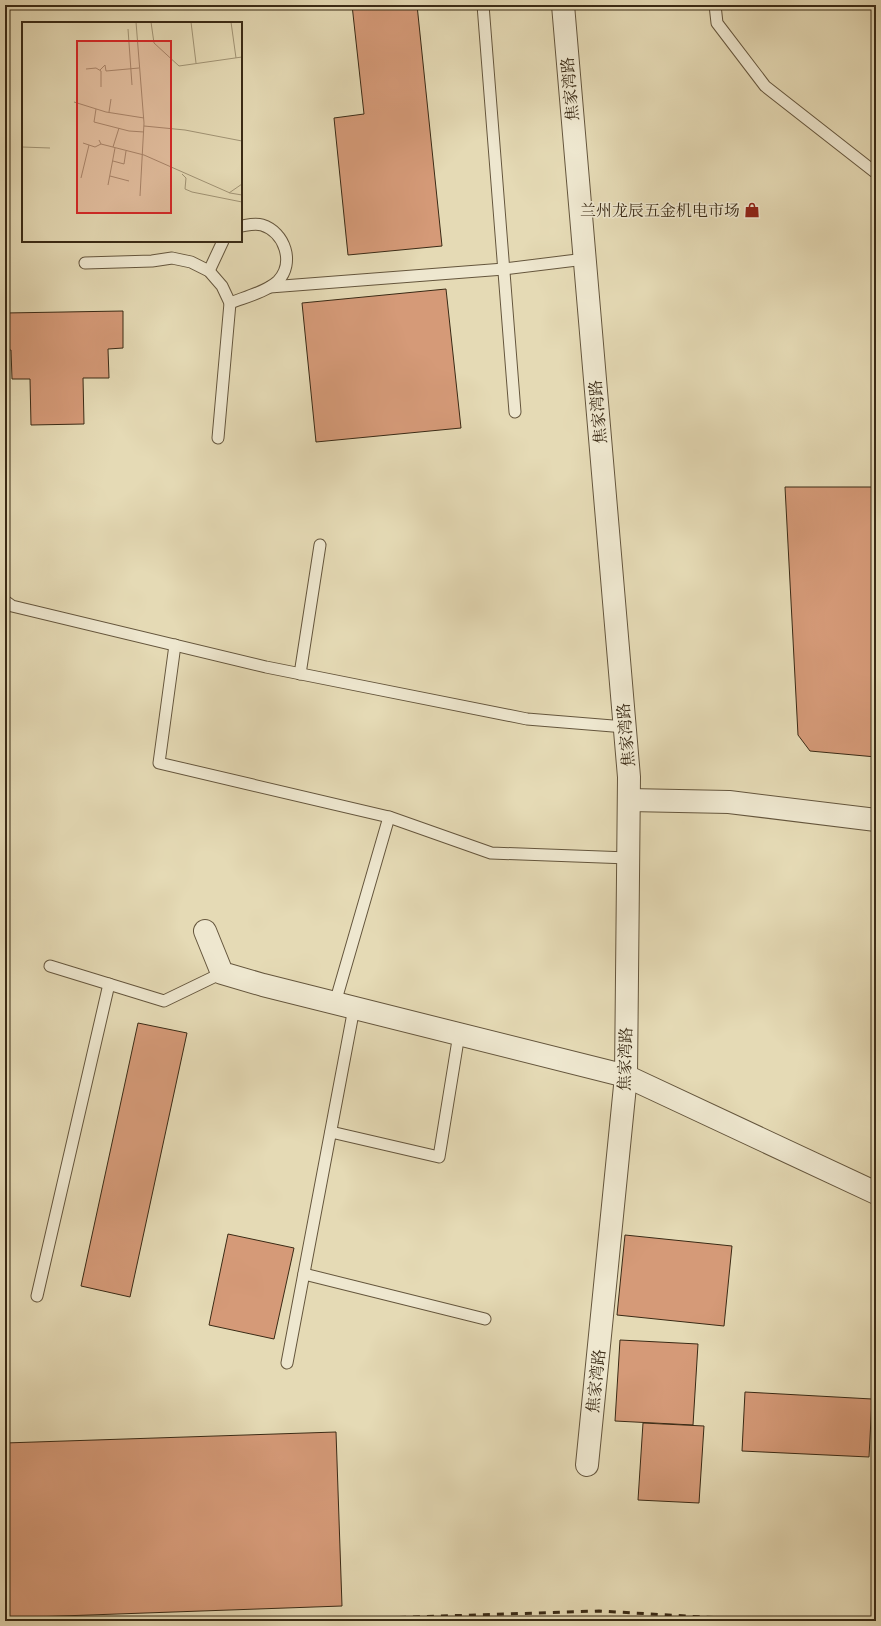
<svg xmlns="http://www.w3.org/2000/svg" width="881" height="1626" font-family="'EB Garamond','Noto Serif SC',serif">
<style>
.building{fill:#d59a78;stroke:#3a2a15}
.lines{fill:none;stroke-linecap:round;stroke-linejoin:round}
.service-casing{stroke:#65563d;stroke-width:13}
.minor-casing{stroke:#65563d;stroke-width:24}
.service{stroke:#eee7cf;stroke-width:11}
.minor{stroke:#eee7cf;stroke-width:22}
.rail{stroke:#3a2a15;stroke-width:3;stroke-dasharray:7 7;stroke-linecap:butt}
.labels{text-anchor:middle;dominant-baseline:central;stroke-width:3;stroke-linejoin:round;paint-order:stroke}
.street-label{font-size:16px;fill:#3a2a15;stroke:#eee7cf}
.poi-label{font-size:16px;fill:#3a2a15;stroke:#eee7cf;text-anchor:end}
.inset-road{fill:none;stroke:#a19475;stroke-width:1}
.view{fill:#d62828;fill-opacity:0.15;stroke:#d62828;stroke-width:2}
.inset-edge{fill:none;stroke:#3a2a15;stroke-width:2}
</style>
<rect width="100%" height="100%" fill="#e5dab5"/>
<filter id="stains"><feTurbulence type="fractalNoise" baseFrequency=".005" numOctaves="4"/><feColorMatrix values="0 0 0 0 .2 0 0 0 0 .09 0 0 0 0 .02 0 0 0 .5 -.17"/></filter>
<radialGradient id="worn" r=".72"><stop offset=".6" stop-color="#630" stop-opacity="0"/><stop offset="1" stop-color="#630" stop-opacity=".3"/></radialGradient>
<g class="building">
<polygon points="97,5 145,5 97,7"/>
<polygon points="352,5 417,5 442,246 348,255 334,118 364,114"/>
<polygon points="446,289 461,428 316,442 302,303"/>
<polygon points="123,311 123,348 108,349 109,378 83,378 84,424 31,425 30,379 12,379 11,350 5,350 5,313"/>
<polygon points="785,487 876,487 876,757 810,751 798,735"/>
<polygon points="138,1023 187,1033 130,1297 81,1286"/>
<polygon points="228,1234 294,1248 274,1339 209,1325"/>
<polygon points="625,1235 732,1246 724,1326 617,1315"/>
<polygon points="620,1340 698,1344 693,1425 615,1421"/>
<polygon points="745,1392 872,1399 869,1457 742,1451"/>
<polygon points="643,1423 704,1426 699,1503 638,1500"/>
<polygon points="336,1432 342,1606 5,1618 5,1443"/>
</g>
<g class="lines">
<defs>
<g id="service">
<polyline points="483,5 515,412"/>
<polyline points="715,5 717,23 765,86 876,173"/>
<polyline points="85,263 152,261 172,258 191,262 209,271 222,286 230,303 218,438"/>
<polyline points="209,271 223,241"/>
<polyline points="270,287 504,269 585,259"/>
<path d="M230,303C245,297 266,292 278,281C295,263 285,232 262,225C255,223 248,225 241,226"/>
<polyline points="5,601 12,606 266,667 527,719 625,727"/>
<polyline points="175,645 159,763 389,817 491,853 628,858"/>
<polyline points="300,674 320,545"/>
<polyline points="50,966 164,1001 222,973"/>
<polyline points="335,1003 389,817"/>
<polyline points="331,1132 439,1157 459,1034"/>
<polyline points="304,1274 485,1319"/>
<polyline points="37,1296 109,984"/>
<polyline points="287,1363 354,1008"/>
</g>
<g id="minor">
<polyline points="563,5 629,777 626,1076 587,1465"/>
<polyline points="629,800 729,802 876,820"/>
<polyline points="205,931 222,973 263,985 626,1076 876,1193"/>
</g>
</defs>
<use href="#service" class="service-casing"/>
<use href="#minor" class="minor-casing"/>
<use href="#service" class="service"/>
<use href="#minor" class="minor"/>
<polyline class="rail" points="287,1621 599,1611 773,1621"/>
</g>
<defs>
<symbol id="shop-bare" viewBox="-9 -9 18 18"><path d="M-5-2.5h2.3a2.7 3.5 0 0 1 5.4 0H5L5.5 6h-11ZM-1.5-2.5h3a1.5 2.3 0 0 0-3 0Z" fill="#8f2418" stroke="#eee7cf" stroke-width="2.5" paint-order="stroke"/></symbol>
</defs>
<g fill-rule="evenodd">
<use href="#shop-bare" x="741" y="199" width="22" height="22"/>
</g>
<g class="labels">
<g class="street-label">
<text transform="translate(570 89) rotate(-95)">焦家湾路</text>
<text transform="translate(598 412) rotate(-95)">焦家湾路</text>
<text transform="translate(626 735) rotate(-95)">焦家湾路</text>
<text transform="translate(625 1059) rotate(-88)">焦家湾路</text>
<text transform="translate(596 1381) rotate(-84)">焦家湾路</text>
</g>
<g class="poi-label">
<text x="740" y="210">兰州龙辰五金机电市场</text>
</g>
</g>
<g transform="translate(22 22)">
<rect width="220" height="220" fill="#e5dab5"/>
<path class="inset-road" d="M114,0L122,101L118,174M129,0L132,21L157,44L220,35M169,0L174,41M209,0L214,36M106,7L110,63M64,47L74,46L79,49V65M78,48L83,43L84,49M84,49L117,46M52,80L84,90L122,96M74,87L72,100L107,109L122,110M87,90L89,77M122,104L163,108L220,119M77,118L79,122L122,133L208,171L220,173M61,121L73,125L79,122M0,125L28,126M91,125L97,106M91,139L102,142L104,129M160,152L164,156L163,167L170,170L220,180M88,154L107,159M59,156L67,123M86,163L93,126M207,171L220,162"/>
<path class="view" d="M55,19H149V191H55Z"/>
<rect width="220" height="220" class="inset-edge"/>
</g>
<rect width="881" height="1626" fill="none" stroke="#e5dab5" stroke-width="20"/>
<rect x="6" y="6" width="869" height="1614" fill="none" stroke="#3a2a15" stroke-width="2"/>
<rect x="10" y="10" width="861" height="1606" fill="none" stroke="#3a2a15"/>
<rect width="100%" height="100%" filter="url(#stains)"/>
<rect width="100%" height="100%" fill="url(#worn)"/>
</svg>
